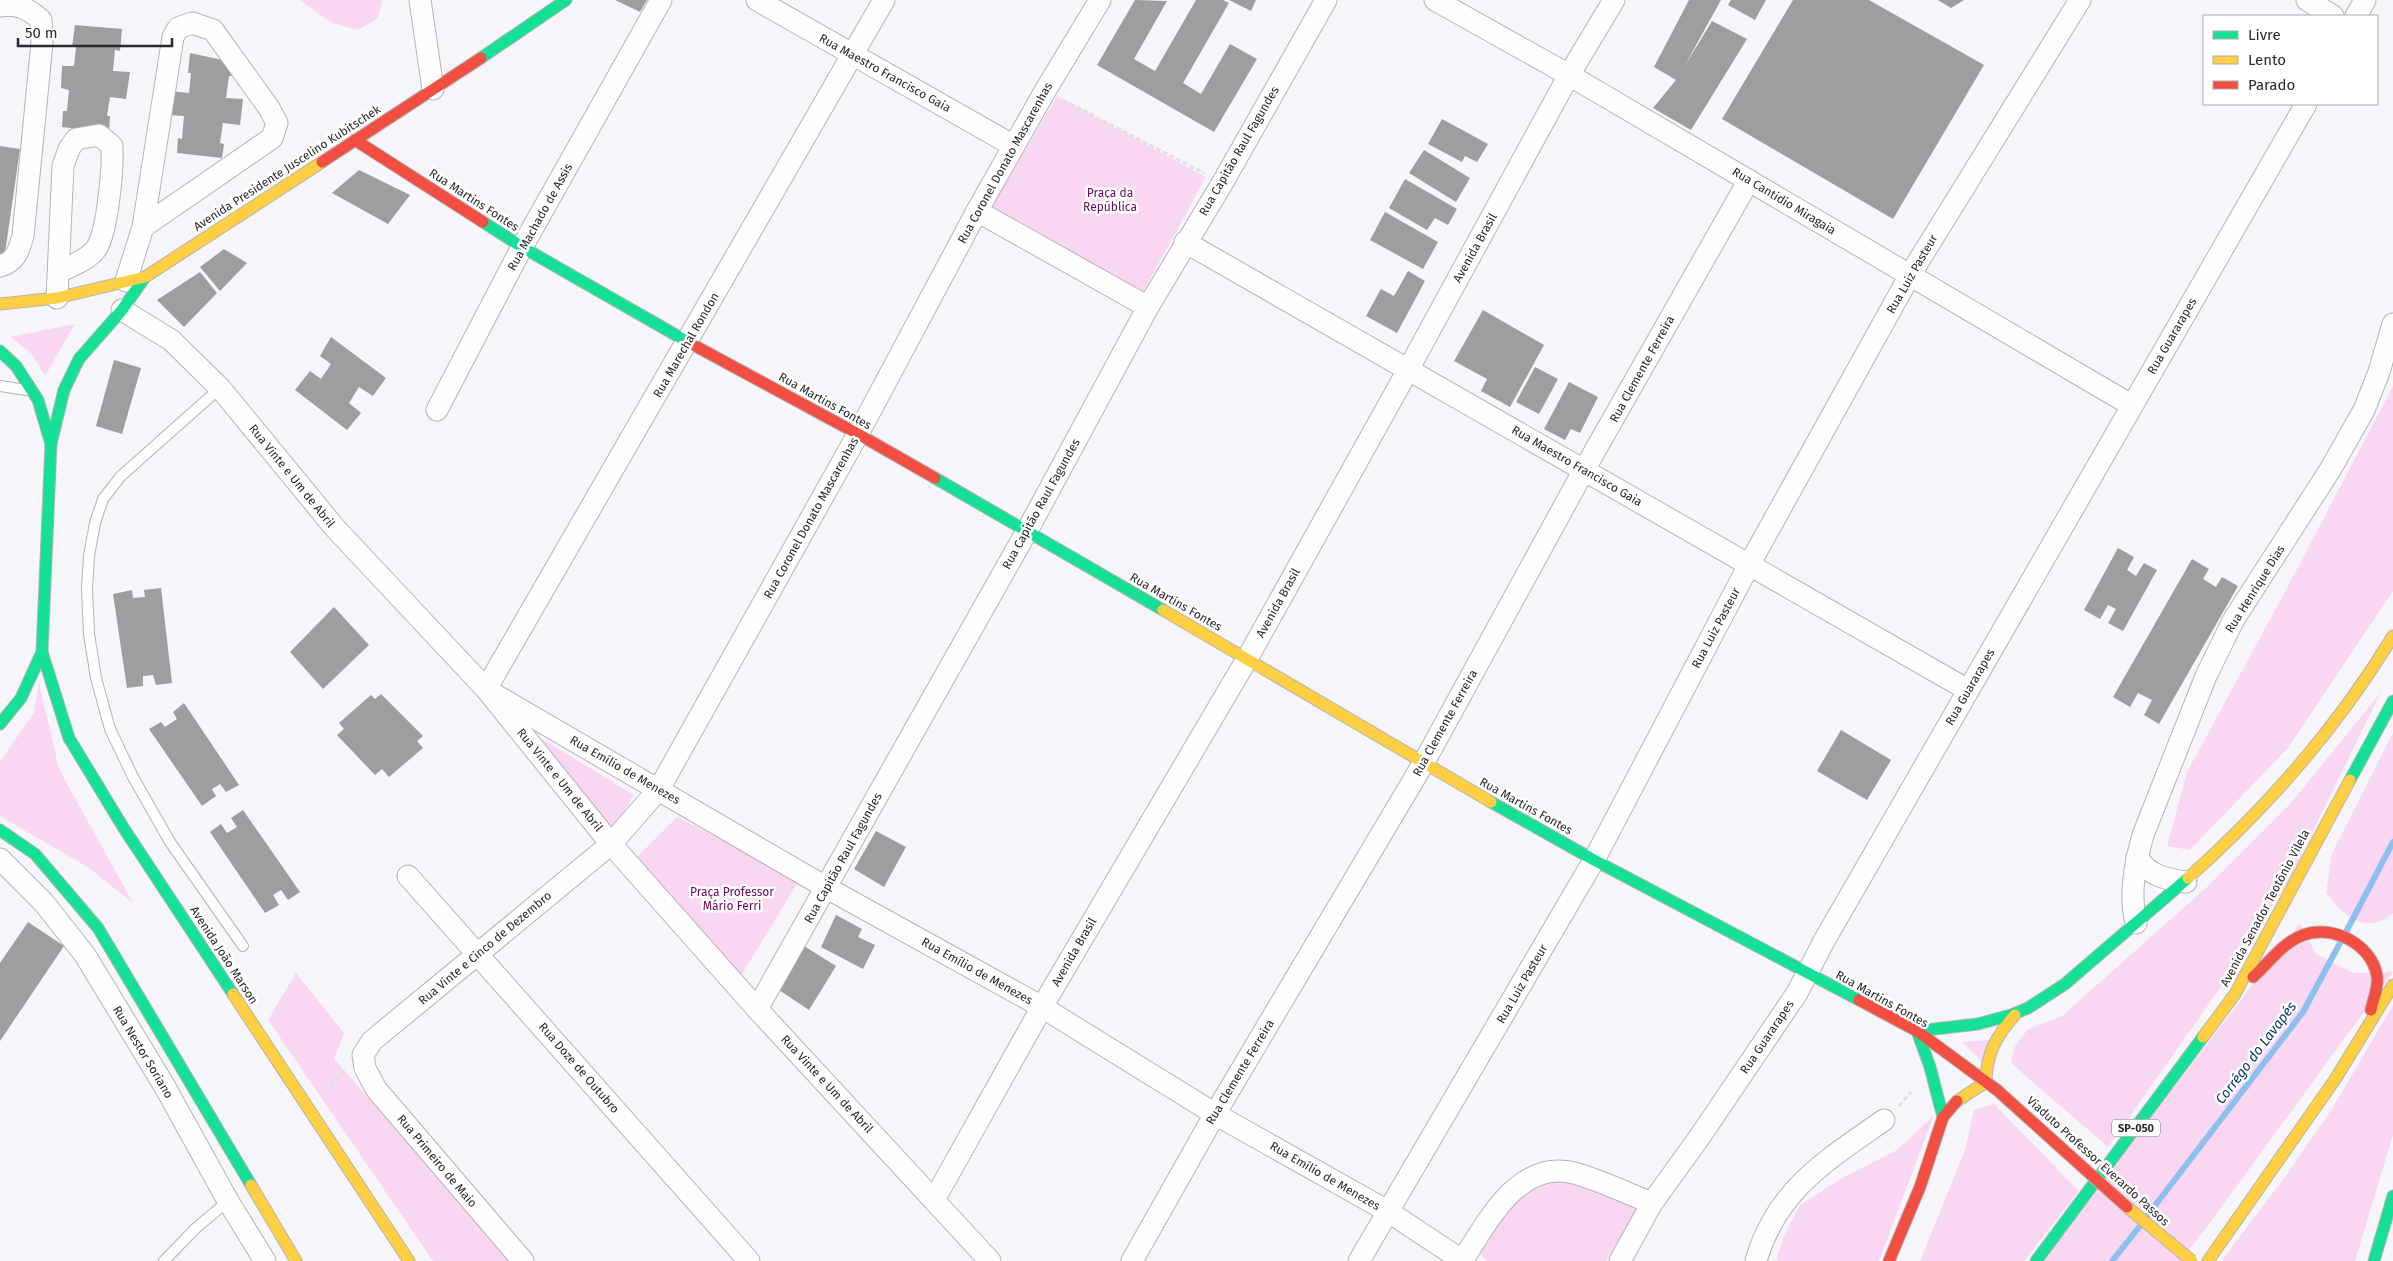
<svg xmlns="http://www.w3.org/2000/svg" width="2393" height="1261" font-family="'Fira Sans',sans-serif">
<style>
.green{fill:#f9d6f2}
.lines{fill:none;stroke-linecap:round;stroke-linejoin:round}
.stream{stroke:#8dbfef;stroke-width:6}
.building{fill:#9e9da0}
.lane-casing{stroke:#b4b3b7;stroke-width:12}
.street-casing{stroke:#b4b3b7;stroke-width:23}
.fast-casing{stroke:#b4b3b7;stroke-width:13}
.slow-casing{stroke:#b4b3b7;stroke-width:13}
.jam-casing{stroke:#b4b3b7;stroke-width:13}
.path{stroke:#e0e0e0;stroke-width:3;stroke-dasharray:5 2.5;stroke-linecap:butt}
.lane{stroke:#fefefe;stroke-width:10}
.street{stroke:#fefefe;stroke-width:21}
.fast{stroke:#16e098;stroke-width:11}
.slow{stroke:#ffcf43;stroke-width:11}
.jam{stroke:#f24e42;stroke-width:11}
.slow-bridge-casing{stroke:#b4b3b7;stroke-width:13;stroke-linecap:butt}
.jam-bridge-casing{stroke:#b4b3b7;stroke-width:13;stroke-linecap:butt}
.slow-bridge{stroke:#ffcf43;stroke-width:11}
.jam-bridge{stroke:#f24e42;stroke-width:11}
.labels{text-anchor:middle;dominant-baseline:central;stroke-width:5;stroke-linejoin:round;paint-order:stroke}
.shield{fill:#fff;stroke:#6a6a6c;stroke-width:1}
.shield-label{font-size:11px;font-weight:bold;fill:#2a2a2d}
.street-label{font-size:12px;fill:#2a2a2d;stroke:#fff}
.park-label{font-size:12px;fill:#6b0a5c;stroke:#fff}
.water-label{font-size:14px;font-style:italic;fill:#043a66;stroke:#fff}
</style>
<rect width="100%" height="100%" fill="#f6f6fa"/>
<g class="green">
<polygon points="300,0 382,0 378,18 358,30 332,23"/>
<polygon points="1057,96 1206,177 1142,294 991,208"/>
<polygon points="75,324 45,376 32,354 10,337"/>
<polygon points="2393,386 2393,591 2288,748 2190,850 2167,846 2187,772 2286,590"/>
<polygon points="39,683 59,769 133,903 89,868 0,816 0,761 34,713"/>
<polygon points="2381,692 2289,880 2223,984 2108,1147 2011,1063 2014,1048 2028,1029 2062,1016 2207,887 2291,803"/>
<polygon points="529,731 634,795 611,835"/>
<path d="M2393,733V913C2366,936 2344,916 2326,893L2332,853Z"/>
<polygon points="677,817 800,879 739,979 635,859"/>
<polygon points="2300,923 2316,954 2353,973 2393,972 2209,1224 2180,1261 2041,1261"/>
<polygon points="296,973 344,1033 334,1059 512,1261 433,1261 268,1020"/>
<polygon points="2393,1005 2393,1135 2355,1261 2224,1261 2222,1260 2282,1181 2332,1109"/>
<polygon points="1991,1040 1982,1062 1962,1042"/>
<polygon points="1994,1104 2079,1191 2024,1261 1920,1261 1965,1150 1974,1110"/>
<polygon points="1934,1115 1879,1261 1776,1261 1784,1236 1800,1205 1844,1177 1897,1150"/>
<polygon points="1568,1175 1642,1203 1606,1261 1488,1261 1477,1252 1532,1180"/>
</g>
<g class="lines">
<g class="stream">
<polyline points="2347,930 2393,842"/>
<polyline points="2147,1216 2303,1012 2340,943"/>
<polyline points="2112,1261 2140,1226"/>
</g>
</g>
<g class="building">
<polygon points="615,0 647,0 640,12"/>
<polygon points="1135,0 1167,1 1134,59 1155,71 1196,0 1223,0 1229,3 1183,83 1201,94 1230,44 1257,59 1214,132 1097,65"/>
<polygon points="1229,0 1256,0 1251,11"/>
<polygon points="1689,0 1721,0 1684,67 1712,21 1747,39 1691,130 1653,108 1676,80 1654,67"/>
<polygon points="1731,0 1766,0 1755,20 1728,5"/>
<polygon points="1793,0 1869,0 1984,65 1893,219 1722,119"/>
<polygon points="1938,0 1964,0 1951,8"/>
<polygon points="75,25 122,29 120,51 115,50 113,71 130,72 126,99 110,97 107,116 110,116 109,132 62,127 63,111 67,111 69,90 61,88 62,66 74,66 76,47 72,47"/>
<polygon points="190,53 232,62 233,76 229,76 226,98 243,99 240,125 223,123 220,143 224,144 222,158 177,153 178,138 182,139 184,116 168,115 170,91 189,93 191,73 188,73"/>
<polygon points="1442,119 1488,144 1477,162 1465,156 1462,162 1428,144"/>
<polygon points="0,146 20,149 4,260 0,260"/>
<polygon points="1424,150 1470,178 1456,202 1409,173"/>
<polygon points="359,170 410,195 388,224 332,193"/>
<polygon points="1405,179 1457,209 1448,225 1435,218 1427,230 1389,208"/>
<polygon points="1385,212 1438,242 1423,269 1370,240"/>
<polygon points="224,249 247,263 220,291 200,267"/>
<polygon points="1408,271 1425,281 1397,333 1366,316 1381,289 1394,296"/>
<polygon points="200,272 217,293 184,327 157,300"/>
<polygon points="1483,310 1544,345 1510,407 1481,391 1487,379 1454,361"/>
<polygon points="331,337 386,378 373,396 359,387 349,403 361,413 347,430 295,390 310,371 321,379 331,364 320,356"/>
<polygon points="114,360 141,368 122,434 96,426"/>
<polygon points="1535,367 1558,379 1539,414 1516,402"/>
<polygon points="1569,382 1598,397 1580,433 1571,429 1565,440 1544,429"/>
<polygon points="2118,548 2134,557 2127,570 2136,576 2144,563 2157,570 2123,631 2108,623 2116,609 2108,605 2100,619 2084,610"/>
<polygon points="2192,559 2209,569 2203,579 2216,587 2222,577 2238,586 2159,724 2144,715 2152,700 2138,693 2130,707 2113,697"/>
<polygon points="161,588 172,683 156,685 153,675 143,676 143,686 127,688 113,594 132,590 133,598 145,597 144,590"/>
<polygon points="334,607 369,645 323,689 290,652"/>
<polygon points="381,694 423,736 417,741 423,748 389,777 382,769 375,775 337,735 344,729 339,723 371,695 375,699"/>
<polygon points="184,703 239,785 226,792 220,784 212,789 216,796 202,806 149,729 161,722 165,727 177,719 173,712"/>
<polygon points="1841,730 1891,760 1867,800 1817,771"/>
<polygon points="243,810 300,892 288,900 281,890 273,895 279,905 265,913 210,832 221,824 227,833 237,827 231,818"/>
<polygon points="876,831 906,847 884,887 854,869"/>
<polygon points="836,915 862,929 858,937 875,945 863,969 821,947"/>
<polygon points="28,922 64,946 0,1041 0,963"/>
<polygon points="804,946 836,966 809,1010 779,990"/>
</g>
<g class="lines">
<defs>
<g id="lane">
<polyline points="0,386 26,390"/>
<polyline points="220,388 121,476 103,499 95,523 89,556 87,589 89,634 96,678 110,729 133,777 170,842 243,946"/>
<polyline points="164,1261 196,1228 228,1201"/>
</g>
<g id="street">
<polyline points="420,0 433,89"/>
<polyline points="757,0 1014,146"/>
<polyline points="1435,0 1569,75 2131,405"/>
<polyline points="2307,0 2333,16"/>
<path d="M0,6C17,3 29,9 41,20L42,43L23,236C19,250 16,262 0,266"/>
<polyline points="2356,16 2365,0"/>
<polyline points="977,211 1148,307"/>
<polyline points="1185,242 1968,690"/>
<polyline points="126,281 143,227 173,37 178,28 192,23 213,30 269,108 277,123 272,138 143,227"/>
<path d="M57,298L63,166L69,149L76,139L99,135L112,146C113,168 108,231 96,249C88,260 71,266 59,272"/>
<polyline points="122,310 171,340 220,388 335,528 486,689 611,844 757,1009 990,1261"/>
<polyline points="437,410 522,247 661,0"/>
<polyline points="486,689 884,0"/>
<polyline points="497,696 827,888 1042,1007 1215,1114 1389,1212 1463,1261"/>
<path d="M2137,857C2149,876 2165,879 2186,882"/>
<polyline points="0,859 44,903 85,955 165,1087 228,1201 265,1261"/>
<polyline points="408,876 749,1261"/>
<path d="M2136,923C2129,894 2135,864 2143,835L2206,676L2234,619L2330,470L2364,410L2379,372L2393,324"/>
<polyline points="757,1009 1027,531 1148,307 1223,182 1326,0"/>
<polyline points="934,1200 1042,1007 1247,659 1408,370 1569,75 1614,0"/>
<polyline points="523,1261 376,1089 365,1068 363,1055 372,1041 611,844 659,789 858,434 977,211 1045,91 1100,0"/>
<polyline points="1132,1261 1215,1114 1423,764 1584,470 1749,180"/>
<polyline points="1359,1261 1594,860 1749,565 1910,275 2080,0"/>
<path d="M1462,1261C1487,1223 1518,1159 1574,1173C1600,1180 1626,1193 1652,1203"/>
<polyline points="1620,1261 1652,1203 1701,1135 1797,993 1824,941 2306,104"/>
<path d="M1756,1261C1776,1190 1827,1160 1884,1120"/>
</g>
<g id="fast">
<polyline points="481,58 566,0"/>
<polyline points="483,222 522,247 688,342"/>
<polyline points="0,351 16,366 38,400 51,444 42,652 21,698 0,724"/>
<polyline points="51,444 64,390 79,359 122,310 145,277"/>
<polyline points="935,478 1163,610"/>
<polyline points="42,652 69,738 123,827 233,994"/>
<polyline points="2350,780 2393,701"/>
<polyline points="1491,802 1594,860 1859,1000"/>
<polyline points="0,830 35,854 98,928 251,1185"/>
<polyline points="1943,1117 1930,1067 1917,1031 1978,1024 2011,1015 2028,1008 2065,984 2188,878"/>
<polyline points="2036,1261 2203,1037"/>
<polyline points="2374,1261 2393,1196"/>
</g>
<g id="slow">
<polyline points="0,304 57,298 145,277 322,162"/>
<polyline points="1163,610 1491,802"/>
<path d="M2188,878C2269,806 2337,728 2393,636"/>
<polyline points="233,994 409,1261"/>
<polyline points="2203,1037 2235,994 2350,780"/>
<path d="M1957,1101L1986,1082C1986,1054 1997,1035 2015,1015"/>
<polyline points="251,1185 296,1261"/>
<polyline points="2208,1261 2336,1078 2393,985"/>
</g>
<g id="jam">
<polyline points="355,140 483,222"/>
<polyline points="322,162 481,58"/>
<polyline points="688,342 858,434 935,478"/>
<path d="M2253,977C2269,963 2282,943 2303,935C2332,924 2372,944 2377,976C2379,987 2373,999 2371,1010"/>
<polyline points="1859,1000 1917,1031 1997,1090"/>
<polyline points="1889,1261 1920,1187 1943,1117 1957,1101"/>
</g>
</defs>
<use href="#lane" class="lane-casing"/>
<use href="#street" class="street-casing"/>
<use href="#fast" class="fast-casing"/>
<use href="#slow" class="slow-casing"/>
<use href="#jam" class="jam-casing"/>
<g class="path">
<polyline points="1063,100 1204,173"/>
<polyline points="325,1090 346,1070"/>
<polyline points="1899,1106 1911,1092"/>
</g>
<use href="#lane" class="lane"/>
<use href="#street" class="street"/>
<use href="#fast" class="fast"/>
<use href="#slow" class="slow"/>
<use href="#jam" class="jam"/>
<defs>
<polyline id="slow-bridge" points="2127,1207 2192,1261"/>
<polyline id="jam-bridge" points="1997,1090 2127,1207"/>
</defs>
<use href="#slow-bridge" class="slow-bridge-casing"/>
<use href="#jam-bridge" class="jam-bridge-casing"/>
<use href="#slow-bridge" class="slow-bridge"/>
<use href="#jam-bridge" class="jam-bridge"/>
</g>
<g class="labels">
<rect class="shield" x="2112" y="1119.5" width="48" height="17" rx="4"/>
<g class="shield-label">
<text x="2136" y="1128">SP-050</text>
</g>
<g class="street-label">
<text transform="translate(885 73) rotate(29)">Rua Maestro Francisco Gaia</text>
<text transform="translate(1239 151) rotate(-60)">Rua Capitão Raul Fagundes</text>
<text transform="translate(1005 163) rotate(-61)">Rua Coronel Donato Mascarenhas</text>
<text transform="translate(287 168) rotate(-33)">Avenida Presidente Juscelino Kubitschek</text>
<text transform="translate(474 200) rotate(33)">Rua Martins Fontes</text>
<text transform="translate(1784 201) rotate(31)">Rua Cantidio Miragaia</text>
<text transform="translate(540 217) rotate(-61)">Rua Machado de Assis</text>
<text transform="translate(1475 248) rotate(-61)">Avenida Brasil</text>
<text transform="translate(1912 274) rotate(-60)">Rua Luiz Pasteur</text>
<text transform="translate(2172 336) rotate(-60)">Rua Guararapes</text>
<text transform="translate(686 345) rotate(-60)">Rua Marechal Rondon</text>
<text transform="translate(1642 369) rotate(-61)">Rua Clemente Ferreira</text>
<text transform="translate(825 401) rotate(29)">Rua Martins Fontes</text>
<text transform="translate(1577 466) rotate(30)">Rua Maestro Francisco Gaia</text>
<text transform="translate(292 476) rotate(51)">Rua Vinte e Um de Abril</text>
<text transform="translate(1041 504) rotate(-61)">Rua Capitão Raul Fagundes</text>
<text transform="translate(811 518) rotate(-61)">Rua Coronel Donato Mascarenhas</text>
<text transform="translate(2255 589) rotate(-58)">Rua Henrique Dias</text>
<text transform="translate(1176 602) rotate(30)">Rua Martins Fontes</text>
<text transform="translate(1278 603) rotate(-61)">Avenida Brasil</text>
<text transform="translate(1716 628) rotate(-62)">Rua Luiz Pasteur</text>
<text transform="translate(1970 687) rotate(-60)">Rua Guararapes</text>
<text transform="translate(1445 723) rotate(-61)">Rua Clemente Ferreira</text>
<text transform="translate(625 770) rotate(30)">Rua Emílio de Menezes</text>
<text transform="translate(560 780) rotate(51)">Rua Vinte e Um de Abril</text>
<text transform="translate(1526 806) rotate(29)">Rua Martins Fontes</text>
<text transform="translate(843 858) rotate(-61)">Rua Capitão Raul Fagundes</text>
<text transform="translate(2265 908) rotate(-62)">Avenida Senador Teotônio Vilela</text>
<text transform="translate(485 948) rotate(-40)">Rua Vinte e Cinco de Dezembro</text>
<text transform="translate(1074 952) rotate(-60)">Avenida Brasil</text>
<text transform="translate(224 955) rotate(57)">Avenida João Marson</text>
<text transform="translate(977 971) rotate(29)">Rua Emílio de Menezes</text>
<text transform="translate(1522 984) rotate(-60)">Rua Luiz Pasteur</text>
<text transform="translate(1882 999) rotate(29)">Rua Martins Fontes</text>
<text transform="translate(1767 1037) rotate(-56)">Rua Guararapes</text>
<text transform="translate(143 1052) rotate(59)">Rua Nestor Soriano</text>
<text transform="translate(579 1068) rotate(49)">Rua Doze de Outubro</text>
<text transform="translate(1240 1072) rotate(-59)">Rua Clemente Ferreira</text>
<text transform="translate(827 1084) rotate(47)">Rua Vinte e Um de Abril</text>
<text transform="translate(437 1161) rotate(50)">Rua Primeiro de Maio</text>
<text transform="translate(2098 1161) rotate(42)">Viaduto Professor Everardo Passos</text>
<text transform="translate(1325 1176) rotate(30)">Rua Emílio de Menezes</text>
</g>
<g class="park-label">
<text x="1110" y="193">Praça da<tspan x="1110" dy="14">República</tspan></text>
<text x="732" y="892">Praça Professor<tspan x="732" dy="14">Mário Ferri</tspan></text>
</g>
<g class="water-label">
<text transform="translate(2256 1053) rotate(-53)">Corrégo do Lavapés</text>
</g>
</g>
<rect x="2203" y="15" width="175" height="90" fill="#ffffff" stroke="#aaaaab"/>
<rect x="2213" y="31" width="25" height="8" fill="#16e098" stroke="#aaaaab"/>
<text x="2248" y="40" font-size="15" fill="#2a2a2d">Livre</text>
<rect x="2213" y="56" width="25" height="8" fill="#ffcf43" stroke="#aaaaab"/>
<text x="2248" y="65" font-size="15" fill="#2a2a2d">Lento</text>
<rect x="2213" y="81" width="25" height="8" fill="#f24e42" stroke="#aaaaab"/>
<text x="2248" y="90" font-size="15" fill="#2a2a2d">Parado</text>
<path d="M18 38v8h154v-8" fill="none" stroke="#2a2a2d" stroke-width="2.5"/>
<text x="25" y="38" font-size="15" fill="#2a2a2d" stroke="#ffffff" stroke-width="4" paint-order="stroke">50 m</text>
</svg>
